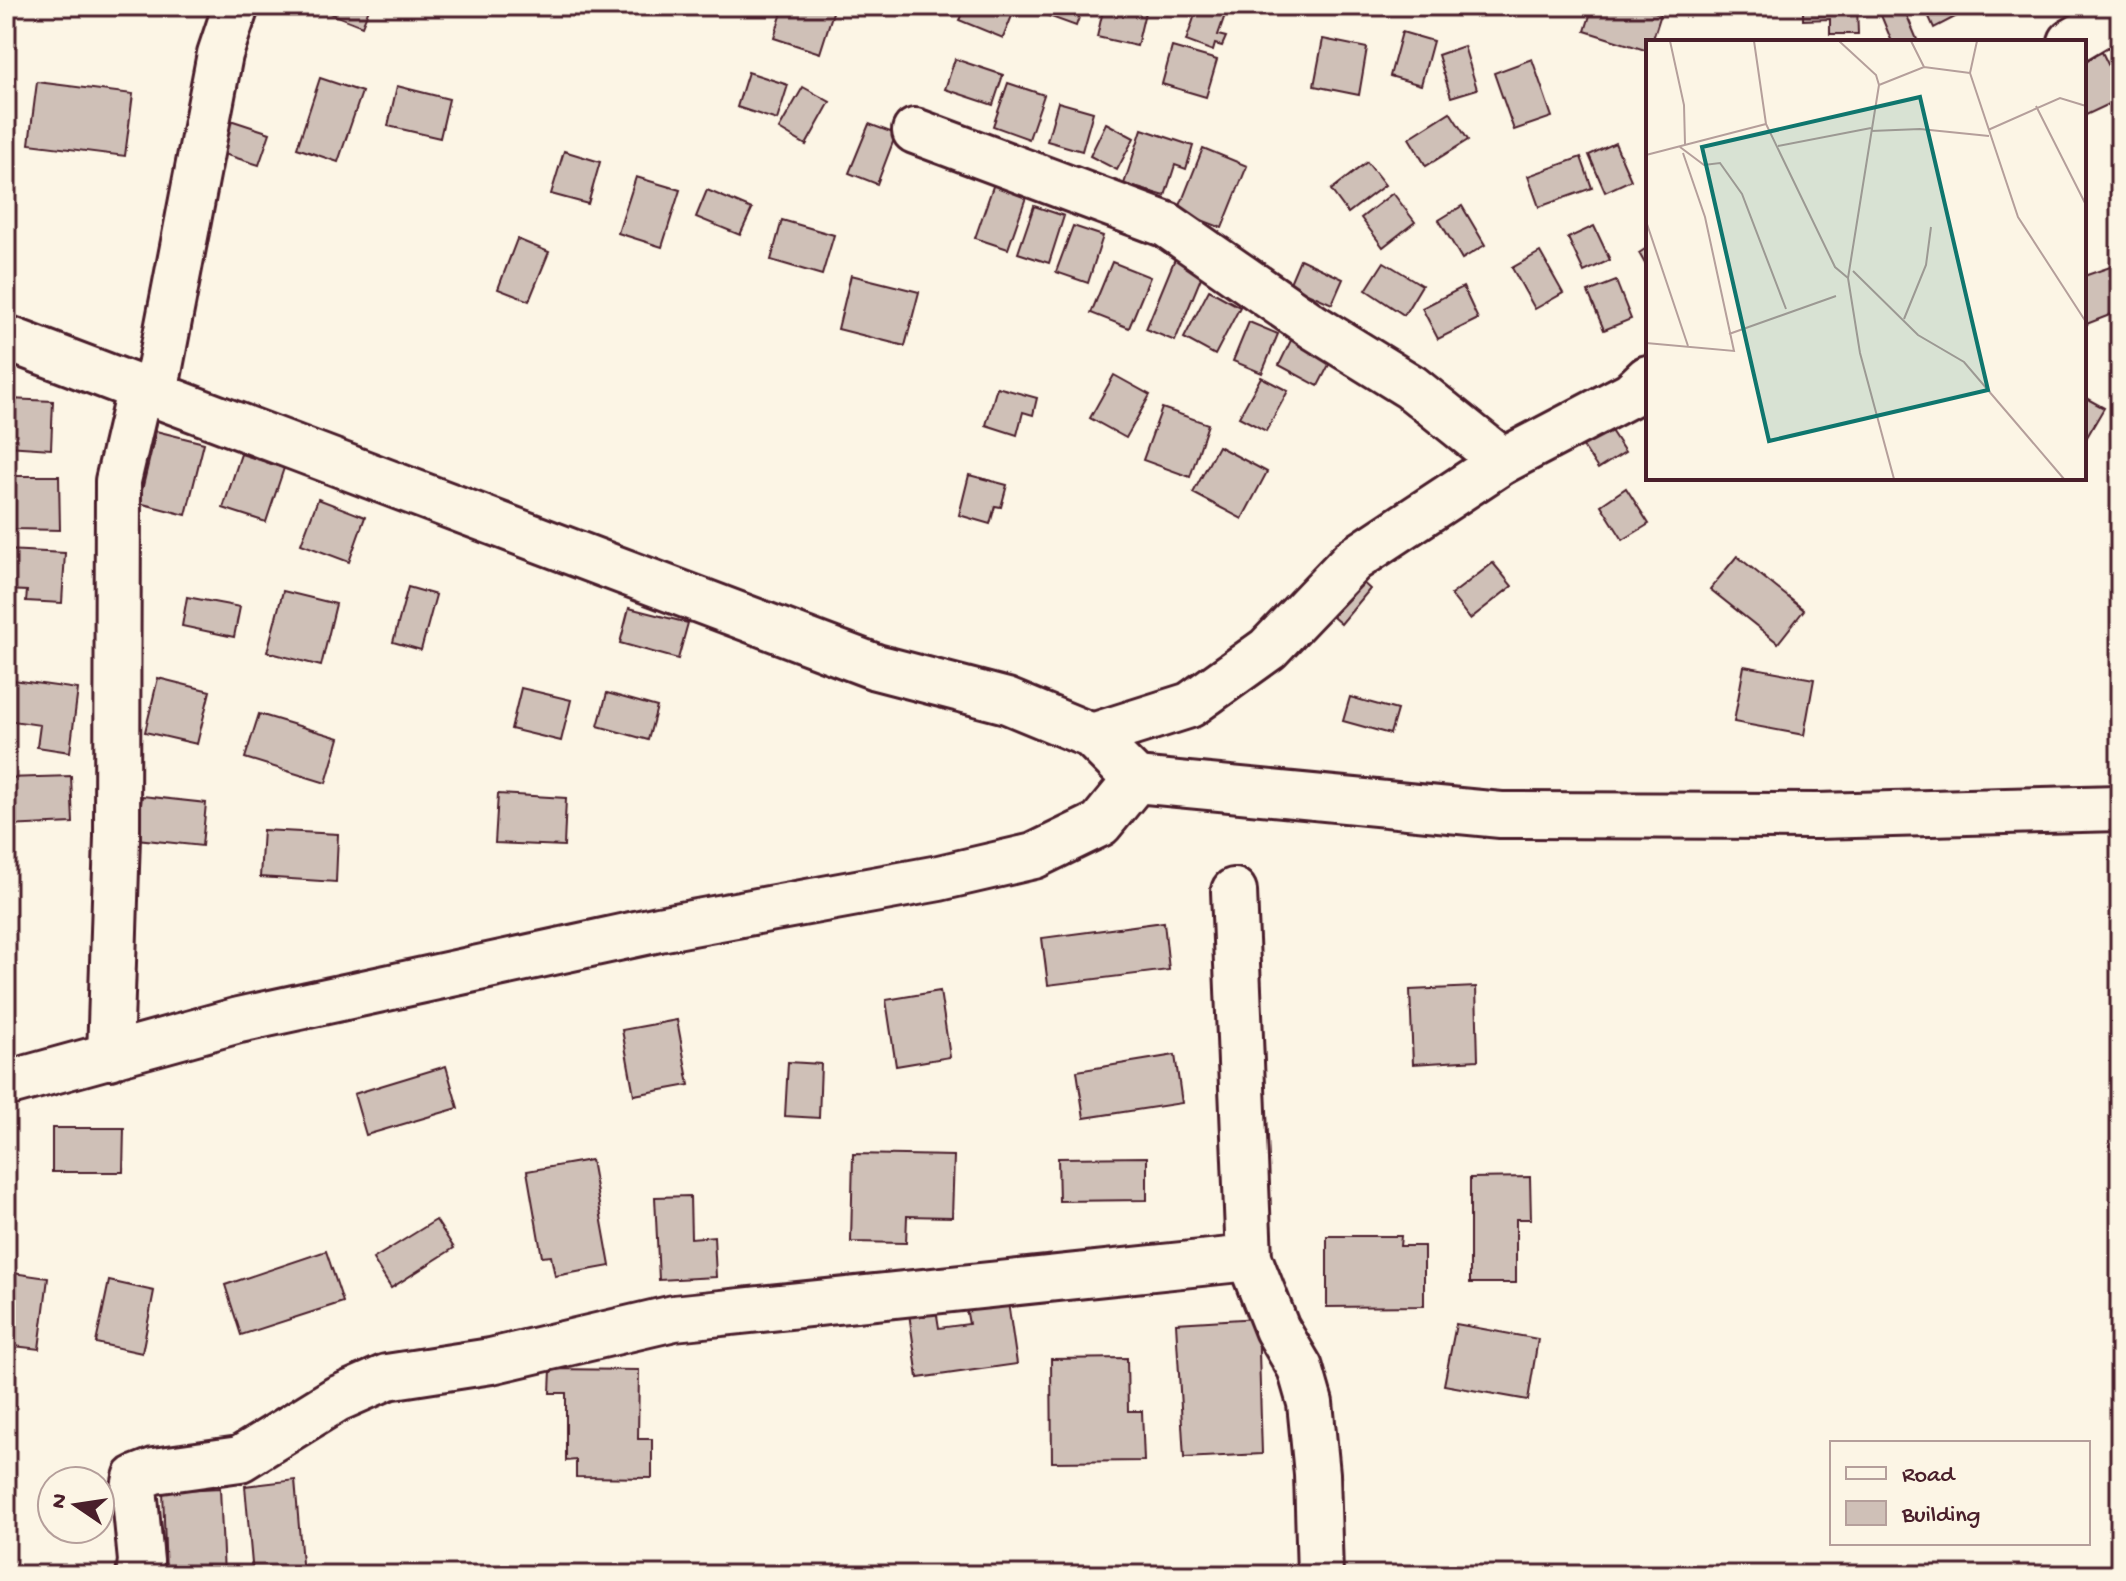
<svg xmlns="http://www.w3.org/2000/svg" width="2126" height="1581" font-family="'Gochi Hand',sans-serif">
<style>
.building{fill:#cfc0b7;stroke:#4a1f2b;stroke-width:2}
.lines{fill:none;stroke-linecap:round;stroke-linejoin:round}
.minor-casing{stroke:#4a1f2b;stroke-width:50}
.minor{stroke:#fcf5e5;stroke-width:44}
.inset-road{fill:none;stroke:#b59f9b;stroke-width:2}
.view{fill:#0f766e;fill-opacity:0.15;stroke:#0f766e;stroke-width:4}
.inset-edge{fill:none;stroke:#4a1f2b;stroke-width:4}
</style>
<rect width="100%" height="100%" fill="#fcf5e5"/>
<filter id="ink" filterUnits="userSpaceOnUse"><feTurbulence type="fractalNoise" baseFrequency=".0125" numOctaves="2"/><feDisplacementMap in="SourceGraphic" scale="16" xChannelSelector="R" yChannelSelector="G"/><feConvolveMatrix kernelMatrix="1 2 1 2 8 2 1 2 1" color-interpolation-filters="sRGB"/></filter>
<g filter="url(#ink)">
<g class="building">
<polygon points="326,6 370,6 362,26 324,11"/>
<polygon points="784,6 835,6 820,53 774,38"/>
<polygon points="966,6 1016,6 1003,38 959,20"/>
<polygon points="1030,6 1083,6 1076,26 1029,9"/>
<polygon points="1104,6 1146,8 1137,46 1097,37"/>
<polygon points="1198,6 1226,12 1218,35 1226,37 1222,46 1215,44 1213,51 1186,41"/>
<polygon points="1593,6 1636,6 1661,14 1652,42 1648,42 1648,51 1585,31"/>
<polygon points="1803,6 1857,6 1858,34 1830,34 1830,19 1803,20"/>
<polygon points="1882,6 1903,6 1918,42 1892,42 1878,8"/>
<polygon points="1924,6 1952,6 1957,16 1934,28"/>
<polygon points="1402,32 1433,41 1421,85 1390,76"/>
<polygon points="1323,39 1367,48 1359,95 1314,86"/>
<polygon points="1464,46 1477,89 1451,97 1438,55"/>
<polygon points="1172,47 1217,60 1206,97 1162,84"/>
<polygon points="2102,52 2120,89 2120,99 2084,116 2084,60"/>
<polygon points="955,59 1003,75 993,105 945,89"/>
<polygon points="1532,59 1552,117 1514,130 1494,73"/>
<polygon points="748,72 788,85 777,120 737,107"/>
<polygon points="320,78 362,92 338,162 297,148"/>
<polygon points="37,82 133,94 125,156 29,144"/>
<polygon points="1008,83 1044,95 1029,139 993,126"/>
<polygon points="397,86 449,99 440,138 388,126"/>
<polygon points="803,87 830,102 806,145 779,129"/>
<polygon points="1058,102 1093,112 1082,151 1047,141"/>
<polygon points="1450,112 1468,140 1426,166 1409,138"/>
<polygon points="221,117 270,133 259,165 211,150"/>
<polygon points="1106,123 1134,138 1117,170 1090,156"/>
<polygon points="869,124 896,134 877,184 849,173"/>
<polygon points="1142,129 1193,146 1186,169 1175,165 1165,196 1124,184"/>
<polygon points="1615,143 1631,180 1605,192 1589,155"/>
<polygon points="1203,148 1247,166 1222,228 1178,211"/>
<polygon points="564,151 600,162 588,204 551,194"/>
<polygon points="1581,157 1592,188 1539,207 1528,176"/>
<polygon points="1367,162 1385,185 1348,213 1331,190"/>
<polygon points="999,169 1032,180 1008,249 975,238"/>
<polygon points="636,177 680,190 662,247 618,233"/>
<polygon points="707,190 752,209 740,235 696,217"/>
<polygon points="1393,193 1415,222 1383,247 1361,218"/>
<polygon points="1034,206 1064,216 1049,263 1018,253"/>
<polygon points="1462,206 1485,245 1462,259 1439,220"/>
<polygon points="782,220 834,235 822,275 771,260"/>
<polygon points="1073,226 1103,236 1088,283 1056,272"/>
<polygon points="1594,226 1610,260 1584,272 1568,238"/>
<polygon points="517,239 549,252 529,301 498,289"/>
<polygon points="1648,247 1648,269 1639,253"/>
<polygon points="1540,252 1563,293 1535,309 1512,268"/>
<polygon points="1176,256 1205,268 1175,341 1146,329"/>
<polygon points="1300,259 1343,279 1332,304 1289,285"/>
<polygon points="1112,262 1150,277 1129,328 1091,313"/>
<polygon points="1384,262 1422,285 1404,315 1366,290"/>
<polygon points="2116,265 2120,275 2120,311 2084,325 2084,276"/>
<polygon points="851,275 919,292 905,346 838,329"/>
<polygon points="1616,281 1631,319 1604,330 1588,292"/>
<polygon points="1463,287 1478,319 1438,339 1422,308"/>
<polygon points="1209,290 1240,307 1215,355 1184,338"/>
<polygon points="1249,322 1278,334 1262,373 1233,361"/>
<polygon points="1294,334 1334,355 1318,386 1279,365"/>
<polygon points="1114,375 1150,395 1126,438 1090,418"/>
<polygon points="1261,377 1288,391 1266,431 1239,417"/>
<polygon points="997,387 1037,398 1033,415 1023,412 1017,435 986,425"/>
<polygon points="2084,397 2104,408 2084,442"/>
<polygon points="9,399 53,401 51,449 7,446"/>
<polygon points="1162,408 1208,424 1190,477 1143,460"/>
<polygon points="1602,417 1625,452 1598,469 1575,434"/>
<polygon points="156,431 204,443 186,515 139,503"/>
<polygon points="1218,446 1267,472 1242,519 1193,493"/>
<polygon points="241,454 284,468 266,522 223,508"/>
<polygon points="969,475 1007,485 1001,507 995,506 990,524 959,515"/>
<polygon points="14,476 59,476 60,530 14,529"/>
<polygon points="1626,488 1649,524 1623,540 1601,505"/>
<polygon points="318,499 365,517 349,562 301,544"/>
<polygon points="6,550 65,553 62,603 26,601 27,591 6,590"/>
<polygon points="1737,556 1804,610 1778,643 1710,589"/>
<polygon points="1493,563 1512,586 1470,619 1451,595"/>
<polygon points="1349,570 1370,589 1341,624 1319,605"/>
<polygon points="408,587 436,595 421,650 393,642"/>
<polygon points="283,591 336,604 321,666 267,652"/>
<polygon points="187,597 240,607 234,637 182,626"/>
<polygon points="629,608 688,623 678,659 620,643"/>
<polygon points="1744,666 1814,679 1804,735 1734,722"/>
<polygon points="158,678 210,691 197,744 145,732"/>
<polygon points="6,679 78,689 70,752 37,747 40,725 6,720"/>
<polygon points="521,688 571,700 561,741 511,729"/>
<polygon points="607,693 657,707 648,740 598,726"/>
<polygon points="1350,697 1397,710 1390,734 1343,721"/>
<polygon points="259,714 339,738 326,783 245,758"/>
<polygon points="71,776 73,823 6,826 6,778"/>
<polygon points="498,794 566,798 564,846 495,843"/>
<polygon points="142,796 206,803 202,846 137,839"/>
<polygon points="263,830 338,834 336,882 260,877"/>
<polygon points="1164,922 1169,970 1048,985 1042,938"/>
<polygon points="1476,987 1478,1060 1413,1064 1410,990"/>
<polygon points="940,991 950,1057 896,1066 886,1000"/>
<polygon points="677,1020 689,1085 634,1095 622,1030"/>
<polygon points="1175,1055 1182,1103 1084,1118 1077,1071"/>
<polygon points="788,1062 821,1064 819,1118 785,1116"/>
<polygon points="446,1066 458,1108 366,1135 354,1094"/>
<polygon points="52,1128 124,1128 123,1172 52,1172"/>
<polygon points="853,1154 954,1156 952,1217 907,1216 906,1243 851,1242"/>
<polygon points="1147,1157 1147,1200 1059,1201 1058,1158"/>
<polygon points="591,1160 610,1266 555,1276 551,1256 542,1257 527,1171"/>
<polygon points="1530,1177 1531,1219 1516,1219 1516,1283 1470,1283 1470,1178"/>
<polygon points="690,1196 691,1238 714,1236 716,1277 659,1280 655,1197"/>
<polygon points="436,1220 454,1248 391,1288 373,1259"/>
<polygon points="1327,1236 1401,1236 1400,1246 1424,1246 1424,1306 1327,1307"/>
<polygon points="326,1251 343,1302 241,1335 225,1285"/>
<polygon points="6,1272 48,1278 39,1349 6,1345"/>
<polygon points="109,1281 154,1291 142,1353 96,1343"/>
<polygon points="1008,1302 1017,1364 918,1378 909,1313 936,1309 939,1328 969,1324 966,1308"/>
<polygon points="1258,1318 1262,1454 1184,1458 1176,1323"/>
<polygon points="1456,1324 1538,1339 1528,1400 1444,1385"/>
<polygon points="1127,1358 1128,1411 1142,1411 1144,1461 1052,1462 1051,1359"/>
<polygon points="551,1369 639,1370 638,1439 652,1439 652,1478 576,1477 576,1460 566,1461 566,1393 550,1393"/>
<polygon points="295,1480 303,1575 253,1575 245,1486"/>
<polygon points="220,1488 224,1575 166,1575 163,1491"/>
</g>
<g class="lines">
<defs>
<g id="minor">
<polyline points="2071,42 2120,13"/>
<polyline points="915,131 1167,225 1314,327 1411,387 1503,461"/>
<polyline points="6,338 876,667 1007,701 1092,736 1136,780 1501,815 1817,816 2120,808"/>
<polyline points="155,393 220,54 236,6"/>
<polyline points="1092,736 1190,705 1268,649 1353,560 1503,461 1631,394 1648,378"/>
<polyline points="1234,891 1249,1258 1277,1329 1300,1368 1310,1403 1317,1474 1320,1575"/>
<polyline points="110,1057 117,837 118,481 140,387"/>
<polyline points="6,1084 239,1020 659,929 939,878 1034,856 1100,824 1136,780"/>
<polyline points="139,1575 141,1561 134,1488 136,1478 154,1471 240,1459 337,1399 387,1377 491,1361 674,1318 1249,1258"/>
</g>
</defs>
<use href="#minor" class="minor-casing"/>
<use href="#minor" class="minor"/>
</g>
</g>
<g transform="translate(1646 40)">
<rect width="440" height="440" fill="#fcf5e5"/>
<path class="inset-road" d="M24,1L38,65L39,104M108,1L120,84L189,227L202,238M193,1L230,35L233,45L202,238L214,313L248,439M265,1L278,27M331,1L324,33L372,177L440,282M233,45L278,27L324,33M390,66L440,165M342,90L414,58L440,66M225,91L274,89L343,96M132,106L225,88M34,107L58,125L74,123L96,154L140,269M0,115L120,84M0,181L42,306M207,231L272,295L318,322L418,439M258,279L280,225L285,187M83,294L190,256M0,303L88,311L59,177L37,113"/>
<path class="view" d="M274,57L342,350L123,401L56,107Z"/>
<rect width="440" height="440" class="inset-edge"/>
</g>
<rect width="2126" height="1581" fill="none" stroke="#fcf5e5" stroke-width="32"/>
<rect x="16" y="16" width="2094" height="1549" fill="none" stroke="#4a1f2b" stroke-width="3" filter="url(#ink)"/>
<rect x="1830" y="1441" width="260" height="104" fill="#fcf5e5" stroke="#b59f9b" stroke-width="2"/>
<rect x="1846" y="1467" width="40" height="12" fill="#fcf5e5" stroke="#b59f9b" stroke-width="2"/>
<text x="1902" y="1481" font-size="24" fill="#4a1f2b">Road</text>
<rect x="1846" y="1501" width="40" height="24" fill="#cfc0b7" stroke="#b59f9b" stroke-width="2"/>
<text x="1902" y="1521" font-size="24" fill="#4a1f2b">Building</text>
<g transform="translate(76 1505) rotate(283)"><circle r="38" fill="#fcf5e5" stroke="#b59f9b" stroke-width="2"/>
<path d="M0-6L14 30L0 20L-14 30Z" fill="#4a1f2b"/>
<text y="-12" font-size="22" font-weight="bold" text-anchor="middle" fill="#4a1f2b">N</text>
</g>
</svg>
